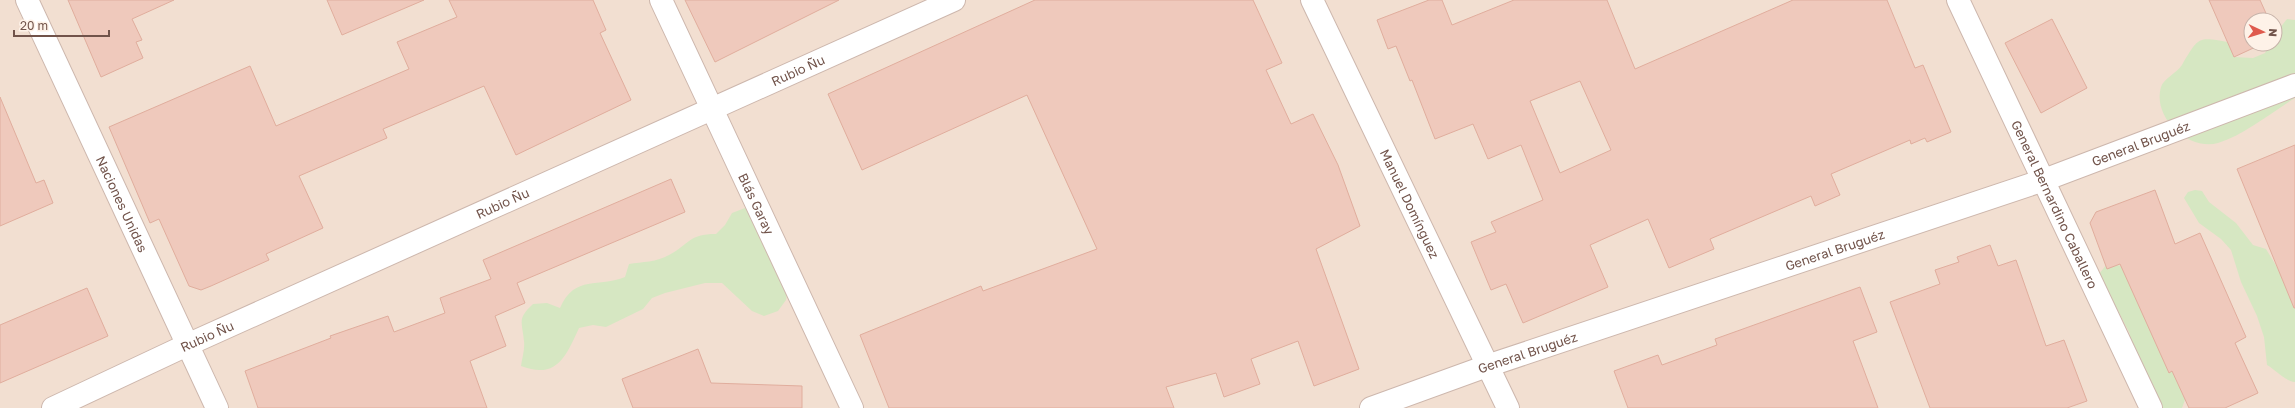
<svg xmlns="http://www.w3.org/2000/svg" width="2295" height="408" font-family="'Golos Text',sans-serif">
<style>
.residential{fill:#f2dfd1;fill-rule:evenodd}
.green{fill:#d6e7c2}
.building{fill:#efc9bc;stroke:#e0ad9d;fill-rule:evenodd}
.lines{fill:none;stroke-linecap:round;stroke-linejoin:round}
.street-casing{stroke:#cdb7ad;stroke-width:24}
.street{stroke:#fff;stroke-width:22}
.labels{text-anchor:middle;dominant-baseline:central;stroke-width:3;stroke-linejoin:round;paint-order:stroke}
.street-label{font-size:13px;fill:#71534a;stroke:#fef2e8}
</style>
<rect width="100%" height="100%" fill="#fbeee3"/>
<path class="residential" d="M0,0H2295V408H0ZM2251,20H2275V44H2251Z"/>
<g class="green">
<path d="M2287,19L2295,20V98C2272,112 2244,135 2218,143C2188,151 2152,117 2161,87C2164,78 2177,73 2182,65C2200,35 2197,37 2233,43L2234,57L2253,58L2265,53L2270,44H2275V34Z"/>
<path d="M2195,190L2202,191L2209,202L2236,223L2253,245L2266,249L2280,272L2295,291V382C2285,381 2276,370 2267,365L2264,337L2257,316L2241,282L2231,250L2221,239L2199,223L2184,198L2188,192Z"/>
<path d="M745,208L769,223L791,274L786,300L778,311L764,316L752,311L722,283H705L665,293L652,298L643,309L606,327L593,325L579,328C566,356 557,380 521,366C522,358 525,349 524,341C522,321 517,319 533,304L547,303L560,308C575,274 599,288 625,277L629,264C642,262 657,262 669,255C690,244 688,234 716,234L725,225L732,213Z"/>
<polygon points="2107,264 2132,267 2190,386 2182,408 2153,408 2121,358 2130,334 2099,274"/>
</g>
<g class="building">
<polygon points="68,0 174,0 132,19 142,40 136,42 143,58 101,77"/>
<polygon points="327,0 424,0 342,35"/>
<polygon points="449,0 593,0 606,30 600,33 631,100 516,155 484,86 383,129 387,138 299,176 323,228 266,254 269,260 211,286 201,290 189,286 159,219 150,223 109,127 250,66 276,126 409,69 397,42 457,17"/>
<polygon points="685,0 839,0 715,62"/>
<polygon points="1035,0 1253,0 1282,63 1266,70 1291,124 1313,114 1338,165 1360,226 1316,249 1359,369 1314,386 1298,341 1251,359 1260,384 1224,397 1216,373 1166,387 1174,408 889,408 860,335 981,286 983,291 1097,249 1027,95 862,170 828,94"/>
<path d="M1429,0H1442L1452,25L1514,0H1607L1635,69L1793,0H1887L1915,68L1923,65L1951,132L1927,142L1925,138L1911,144L1910,140L1831,174L1840,195L1815,206L1811,196L1710,239L1714,249L1669,268L1648,219L1590,245L1608,287L1523,323L1506,284L1491,290L1471,242L1496,232L1491,222L1543,200L1521,145L1488,159L1473,124L1435,139L1412,80L1410,81L1396,46L1388,49L1377,20ZM1580,81L1611,150L1560,173L1530,101Z"/>
<polygon points="2209,0 2260,0 2269,20 2251,20 2251,44 2262,44 2234,57"/>
<polygon points="2052,19 2087,88 2041,113 2005,43"/>
<polygon points="0,97 36,183 44,180 53,203 0,226"/>
<polygon points="2295,145 2295,308 2294,308 2237,169"/>
<polygon points="671,179 685,212 517,283 525,303 495,316 506,346 470,361 487,408 258,408 245,371 331,338 330,336 388,316 394,332 445,313 440,298 491,279 483,260"/>
<polygon points="2155,190 2175,244 2200,233 2246,337 2235,343 2258,393 2225,408 2189,408 2172,371 2169,373 2120,264 2107,269 2090,223 2096,212"/>
<polygon points="1990,245 1998,266 2016,260 2046,346 2064,340 2087,401 2067,408 1930,408 1890,302 1940,284 1935,270 1959,262 1957,257"/>
<polygon points="1860,287 1877,332 1853,341 1878,408 1628,408 1614,371 1658,355 1662,365 1717,345 1715,339"/>
<polygon points="87,288 108,336 0,383 0,325"/>
<polygon points="698,349 711,383 802,386 802,408 633,408 622,379"/>
</g>
<g class="lines">
<defs>
<g id="street">
<path id="s1" d="M27,0L217,408"/>
<path id="s2" d="M661,0L852,408"/>
<path id="s3" d="M1312,0L1508,408"/>
<path id="s4" d="M1958,0L2151,408"/>
<path id="s5" d="M53,408L187,345L954,0"/>
<path id="s6" d="M1371,408L1487,366L2044,180L2295,85"/>
</g>
</defs>
<use href="#street" class="street-casing"/>
<use href="#street" class="street"/>
</g>
<g class="labels">
<g class="street-label">
<text stroke="none"><textPath href="#s5" startOffset="818">Rubio Ñu</textPath></text>
<text stroke="none"><textPath href="#s6" startOffset="814">General Bruguéz</textPath></text>
<text stroke="none"><textPath href="#s1" startOffset="225">Naciones Unidas</textPath></text>
<text stroke="none"><textPath href="#s5" startOffset="494">Rubio Ñu</textPath></text>
<text stroke="none"><textPath href="#s2" startOffset="225">Blás Garay</textPath></text>
<text stroke="none"><textPath href="#s3" startOffset="226">Manuel Domínguez</textPath></text>
<text stroke="none"><textPath href="#s4" startOffset="226">General Bernardino Caballero</textPath></text>
<text stroke="none"><textPath href="#s6" startOffset="490">General Bruguéz</textPath></text>
<text stroke="none"><textPath href="#s5" startOffset="170">Rubio Ñu</textPath></text>
<text stroke="none"><textPath href="#s6" startOffset="166">General Bruguéz</textPath></text>
</g>
</g>
<g transform="translate(2263 32) rotate(94)"><circle r="19" fill="#fef2e8" stroke="#c6b2a9"/>
<path d="M0-3L7 15L0 10L-7 15Z" fill="#df5a4d"/>
<text y="-6" font-size="11" font-weight="bold" text-anchor="middle" fill="#71534a">N</text>
</g>
<path d="M14 30v6h95v-6" fill="none" stroke="#71534a" stroke-width="2"/>
<text x="20" y="30" font-size="12" fill="#71534a" stroke="#fef2e8" stroke-width="3" paint-order="stroke">20 m</text>
</svg>
